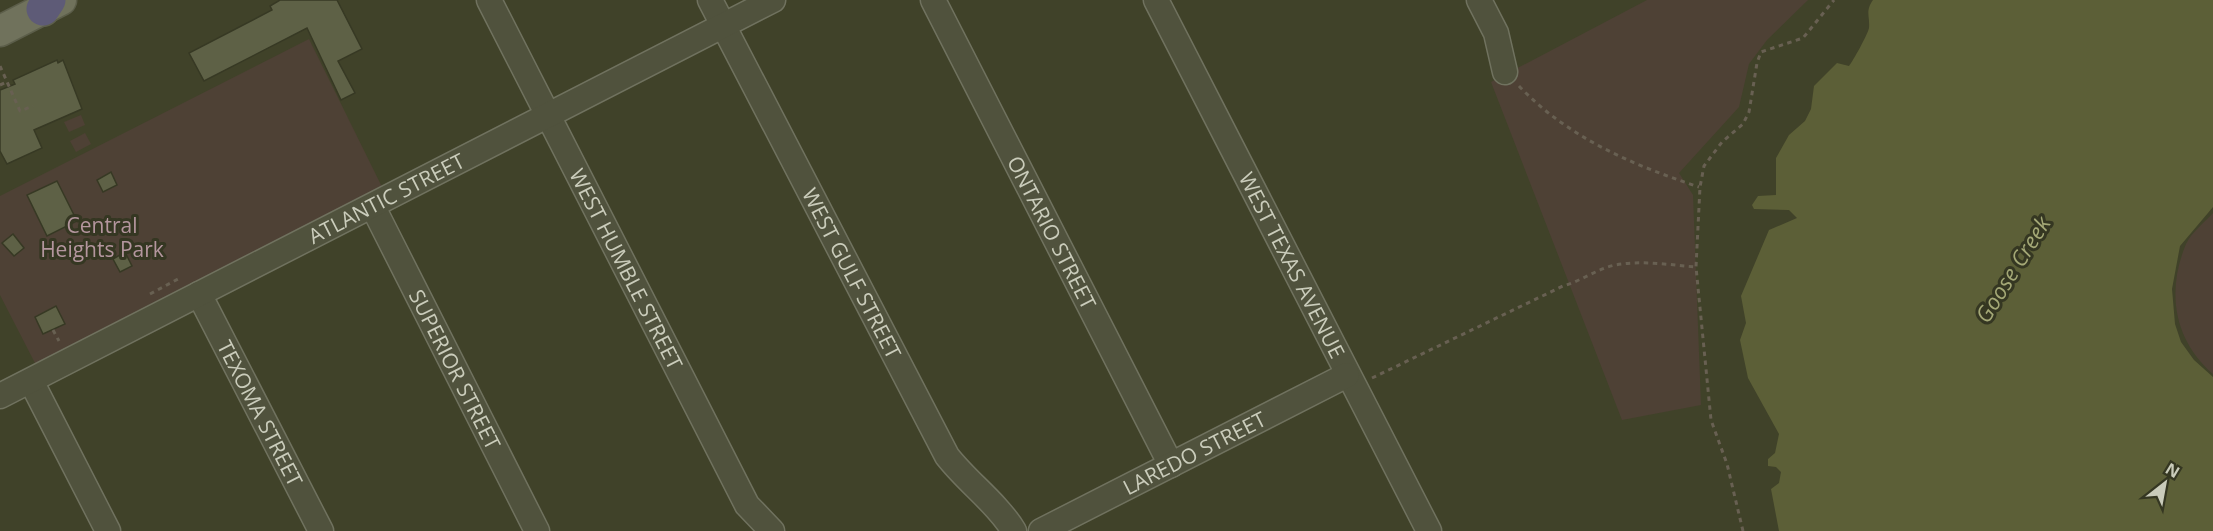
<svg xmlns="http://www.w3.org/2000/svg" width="2213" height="531" font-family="'Open Sans',sans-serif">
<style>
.green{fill:#4e4135}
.water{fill:#5c5f37}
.building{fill:#5e6146;stroke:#373924;stroke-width:1.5}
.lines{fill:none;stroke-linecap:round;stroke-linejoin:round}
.minor-casing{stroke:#70725f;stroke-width:27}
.major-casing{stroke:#5c5e4a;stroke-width:33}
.highway-casing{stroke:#5d5f4b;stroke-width:36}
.path{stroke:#686052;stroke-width:3;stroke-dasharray:4.5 4.5;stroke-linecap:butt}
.minor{stroke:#50523d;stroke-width:24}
.major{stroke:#70725c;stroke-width:30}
.highway{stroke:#5e5b77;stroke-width:33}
.labels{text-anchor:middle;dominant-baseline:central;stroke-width:6;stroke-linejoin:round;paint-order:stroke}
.street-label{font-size:21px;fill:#caccbb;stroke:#353722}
.park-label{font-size:21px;fill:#b4969e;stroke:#353722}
.water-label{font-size:22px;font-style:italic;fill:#a4a876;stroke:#353722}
</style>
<rect width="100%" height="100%" fill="#404229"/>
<g class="green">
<polygon points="1647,0 1808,0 1767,40 1749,64 1739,107 1679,173 1693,195 1701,405 1622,420 1491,82"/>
<polygon points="309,39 382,187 36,365 0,295 0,196"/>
<polygon points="81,115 85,125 69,132 64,122"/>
<polygon points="85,133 91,144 76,152 70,141"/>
<path d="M2213,213V374C2174,340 2166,292 2186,244C2191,233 2205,222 2213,213Z"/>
</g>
<path class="water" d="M1873,0H2213V207L2180,246L2172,289L2175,324L2181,342L2194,360L2213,377V531H1779L1771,489L1779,483L1781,472L1776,467L1768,466V459L1775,453L1779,434L1748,378L1740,340L1746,323L1741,296L1769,230L1797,218L1789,210L1754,209L1752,205L1758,196L1776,195V158L1789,135L1805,121L1811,109L1814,86L1837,63L1849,66C1853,61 1868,34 1869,28C1870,16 1865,11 1873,0Z"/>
<g class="building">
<polygon points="280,0 337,0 362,49 338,61 355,93 341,100 307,28 204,81 189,53 272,10 270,6"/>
<polygon points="57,60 58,63 63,60 82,109 34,130 42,148 7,164 0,151 0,90 15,84 13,80"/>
<polygon points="111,172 117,185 103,192 97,180"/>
<polygon points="57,181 77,221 47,236 27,195"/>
<polygon points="13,234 24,248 14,256 2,243"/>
<polygon points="125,252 132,266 120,272 113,259"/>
<polygon points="56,306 65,324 43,334 35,317"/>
</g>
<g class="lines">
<defs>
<g id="minor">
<path id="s1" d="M489,0L747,505L772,531"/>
<path id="s2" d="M710,0L947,456C968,483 996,502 1014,531"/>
<path id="s3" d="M933,0L1171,465"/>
<path id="s4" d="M1156,0L1429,531"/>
<polyline points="1479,0 1496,33 1505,72"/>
<path id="s5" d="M373,207L537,531"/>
<path id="s6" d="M199,294L321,531"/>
<polyline points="31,381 108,531"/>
<path id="s7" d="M0,396L773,0"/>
<path id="s8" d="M1041,531L1347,375"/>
</g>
<polyline id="major" points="0,31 61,0"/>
<polyline id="highway" points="43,9 49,0"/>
</defs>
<use href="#minor" class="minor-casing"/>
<use href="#major" class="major-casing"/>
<use href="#highway" class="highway-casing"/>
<g class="path">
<polyline points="0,66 20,111 33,106"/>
<polyline points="0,85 7,82"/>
<path d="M1519,86C1568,138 1633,165 1699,187"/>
<polyline points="150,294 180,278"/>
<polyline points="53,330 59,341"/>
<path d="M1372,378L1563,286C1581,281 1597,269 1615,265C1642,260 1670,265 1696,267"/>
<polyline points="1743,531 1727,464 1711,420 1696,267 1700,187 1704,166 1722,142 1743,124 1749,112 1757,63 1761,52 1803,38 1834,0"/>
</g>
<use href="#minor" class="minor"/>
<use href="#major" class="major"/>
<use href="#highway" class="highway"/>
</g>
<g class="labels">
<g class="street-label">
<text stroke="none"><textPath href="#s7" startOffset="434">ATLANTIC STREET</textPath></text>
<text stroke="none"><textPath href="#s3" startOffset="261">ONTARIO STREET</textPath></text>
<text stroke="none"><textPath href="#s4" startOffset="298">WEST TEXAS AVENUE</textPath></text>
<text stroke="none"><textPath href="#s1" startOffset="302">WEST HUMBLE STREET</textPath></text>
<text stroke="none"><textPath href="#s2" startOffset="308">WEST GULF STREET</textPath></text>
<text stroke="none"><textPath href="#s5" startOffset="182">SUPERIOR STREET</textPath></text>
<text stroke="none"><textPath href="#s6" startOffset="134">TEXOMA STREET</textPath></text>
<text stroke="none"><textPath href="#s8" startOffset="172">LAREDO STREET</textPath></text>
</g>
<g class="park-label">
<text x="102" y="225">Central<tspan x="102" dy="24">Heights Park</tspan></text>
</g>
<g class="water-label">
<text transform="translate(2012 269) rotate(-58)">Goose Creek</text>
</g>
</g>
<g transform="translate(2165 483) rotate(31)" stroke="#353722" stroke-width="4.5" paint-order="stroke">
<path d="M0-4.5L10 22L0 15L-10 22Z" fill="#caccbb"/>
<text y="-9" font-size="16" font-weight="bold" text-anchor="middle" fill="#caccbb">N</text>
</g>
</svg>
